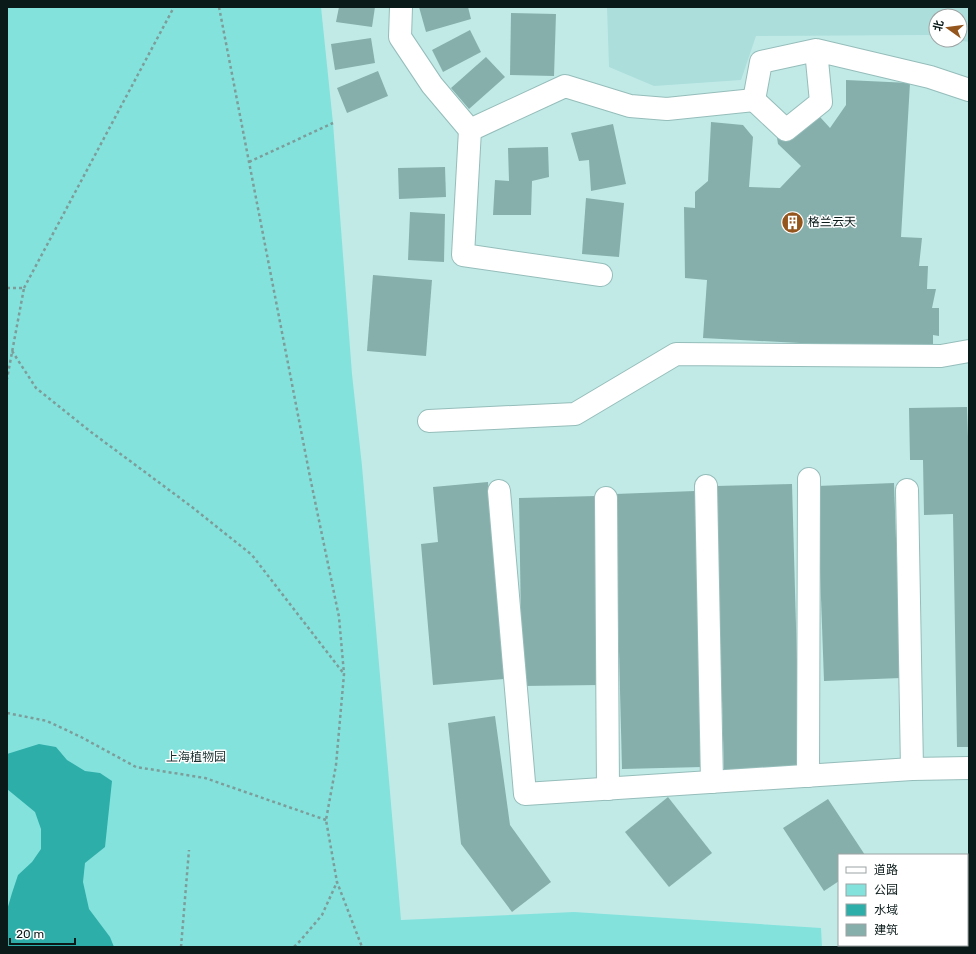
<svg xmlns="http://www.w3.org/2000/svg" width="976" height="954" font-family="Rubik,'Noto Sans SC',sans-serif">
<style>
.built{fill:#acdedb}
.green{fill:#84e2dd}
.water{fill:#2eaea9}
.building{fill:#86aeab}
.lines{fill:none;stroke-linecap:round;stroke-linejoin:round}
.minor-casing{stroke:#95bdba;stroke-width:24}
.path{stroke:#7d9d9a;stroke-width:2.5;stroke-dasharray:3 3;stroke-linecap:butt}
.minor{stroke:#fff;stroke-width:22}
.labels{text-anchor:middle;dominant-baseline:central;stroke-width:3;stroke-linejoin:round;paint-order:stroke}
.poi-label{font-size:12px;fill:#0a1a19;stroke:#fff;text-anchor:start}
.park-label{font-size:12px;fill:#192e2d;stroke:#fff}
</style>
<rect width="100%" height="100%" fill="#c1eae7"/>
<polygon class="built" points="607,7 969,7 969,42 956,40 960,40 960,16 936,16 936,36 927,35 756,36 741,80 654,86 609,67"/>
<polygon class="green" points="7,7 321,7 333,123 352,374 362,466 401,920 574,912 821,928 822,947 7,947"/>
<polygon class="water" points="39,744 56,747 67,760 85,771 100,773 112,781 105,847 85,863 83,882 89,909 110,937 114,947 7,947 7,910 12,893 18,875 32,862 41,849 41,829 35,812 7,789 7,754"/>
<g class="building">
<polygon points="339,7 375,7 372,27 336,22"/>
<polygon points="419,7 468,7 471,19 426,32"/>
<polygon points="511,13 556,14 554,76 510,75"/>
<polygon points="470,30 481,52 443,72 432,50"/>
<polygon points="371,38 375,63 335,70 331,44"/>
<polygon points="486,57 505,77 469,109 451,88"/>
<polygon points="378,71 388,96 347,113 337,88"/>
<polygon points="846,80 910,83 901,237 922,238 919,266 928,266 927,289 936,289 932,308 939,308 939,336 933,335 933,350 703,338 707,280 685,278 684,207 695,208 695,192 708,181 711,122 743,125 753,137 749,187 780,188 801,166 778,144 775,125 798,106 811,107 830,128 846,105"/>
<polygon points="613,124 626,184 591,191 589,160 579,161 571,133"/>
<polygon points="548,147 549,177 532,181 531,215 493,215 495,180 509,181 508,148"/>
<polygon points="445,167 446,197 399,199 398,168"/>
<polygon points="586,198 624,203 619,257 582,254"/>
<polygon points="410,212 445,214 444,262 408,260"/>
<polygon points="373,275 432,280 426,356 367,351"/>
<polygon points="967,407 968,437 969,437 969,747 957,747 953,514 924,515 923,460 910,460 909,408"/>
<polygon points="488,482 504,679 433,685 421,544 438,542 433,487"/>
<polygon points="894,483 901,678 824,681 817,486"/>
<polygon points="792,484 800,768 724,771 716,486"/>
<polygon points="695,491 702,767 622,769 615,494"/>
<polygon points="596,496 600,685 522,686 519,498"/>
<polygon points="495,716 510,825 551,882 512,912 461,844 448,723"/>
<polygon points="668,797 712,853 669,887 625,832"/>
<polygon points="828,799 865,855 839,855 839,881 824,891 783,828"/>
</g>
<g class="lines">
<defs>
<g id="minor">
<polyline points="401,7 400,37 432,85 470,130 565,86 630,106 667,109 754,100"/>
<polyline points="816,50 821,102 786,130 754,100 761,62 816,50 930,77 969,90"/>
<polyline points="470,130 463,255 601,275"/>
<polyline points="429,421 575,414 676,354 941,356 969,351"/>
<polyline points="706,486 712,782"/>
<polyline points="499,491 525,794 912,769 907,490"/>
<polyline points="606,498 608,789"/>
<polyline points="912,769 969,768"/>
<polyline points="808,776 809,479"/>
</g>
</defs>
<use href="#minor" class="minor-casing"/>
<g class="path">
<polyline points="219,7 310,477 339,617 344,674 336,765 326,820 337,882 362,947"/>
<polyline points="249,162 333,123"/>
<polyline points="7,288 24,288 7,379"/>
<polyline points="24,288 174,7"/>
<polyline points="12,351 36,388 91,432 192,507 252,555 344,674"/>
<polyline points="7,713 47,721 81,737 136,767 205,778 326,820"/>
<polyline points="181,947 189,850"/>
<polyline points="294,947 300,941 322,915 337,882"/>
</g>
<use href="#minor" class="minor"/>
</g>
<defs>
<symbol id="building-disc" viewBox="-11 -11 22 22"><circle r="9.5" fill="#95561e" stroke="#fff"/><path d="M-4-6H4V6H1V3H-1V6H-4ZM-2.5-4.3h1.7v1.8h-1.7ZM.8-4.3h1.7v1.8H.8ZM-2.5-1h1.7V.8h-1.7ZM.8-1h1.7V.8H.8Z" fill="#fff"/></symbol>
</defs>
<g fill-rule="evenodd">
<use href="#building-disc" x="780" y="210" width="25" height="25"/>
</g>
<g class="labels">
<g class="poi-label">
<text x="808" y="222">格兰云天</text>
</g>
<g class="park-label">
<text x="196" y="757">上海植物园</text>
</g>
</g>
<rect width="976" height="954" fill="none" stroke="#0a1a19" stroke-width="16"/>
<rect x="838" y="854" width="130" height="92" fill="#ffffff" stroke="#9da3a3"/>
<rect x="846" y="867" width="20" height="6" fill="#ffffff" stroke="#9da3a3"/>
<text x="874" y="874" font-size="12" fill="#0a1a19">道路</text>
<rect x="846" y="884" width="20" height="12" fill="#84e2dd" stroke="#9da3a3"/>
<text x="874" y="894" font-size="12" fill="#0a1a19">公园</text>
<rect x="846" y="904" width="20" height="12" fill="#2eaea9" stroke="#9da3a3"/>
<text x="874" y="914" font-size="12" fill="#0a1a19">水域</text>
<rect x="846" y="924" width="20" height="12" fill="#86aeab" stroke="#9da3a3"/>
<text x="874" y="934" font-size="12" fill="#0a1a19">建筑</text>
<g transform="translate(948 28) rotate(284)"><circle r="19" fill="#ffffff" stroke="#9da3a3"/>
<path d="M0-3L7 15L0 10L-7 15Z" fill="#95561e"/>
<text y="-6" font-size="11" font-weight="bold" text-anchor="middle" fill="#0a1a19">北</text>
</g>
<path d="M10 938v6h65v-6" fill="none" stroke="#0a1a19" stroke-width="2"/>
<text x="16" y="938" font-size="12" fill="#0a1a19" stroke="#ffffff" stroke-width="3" paint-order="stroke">20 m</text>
</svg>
